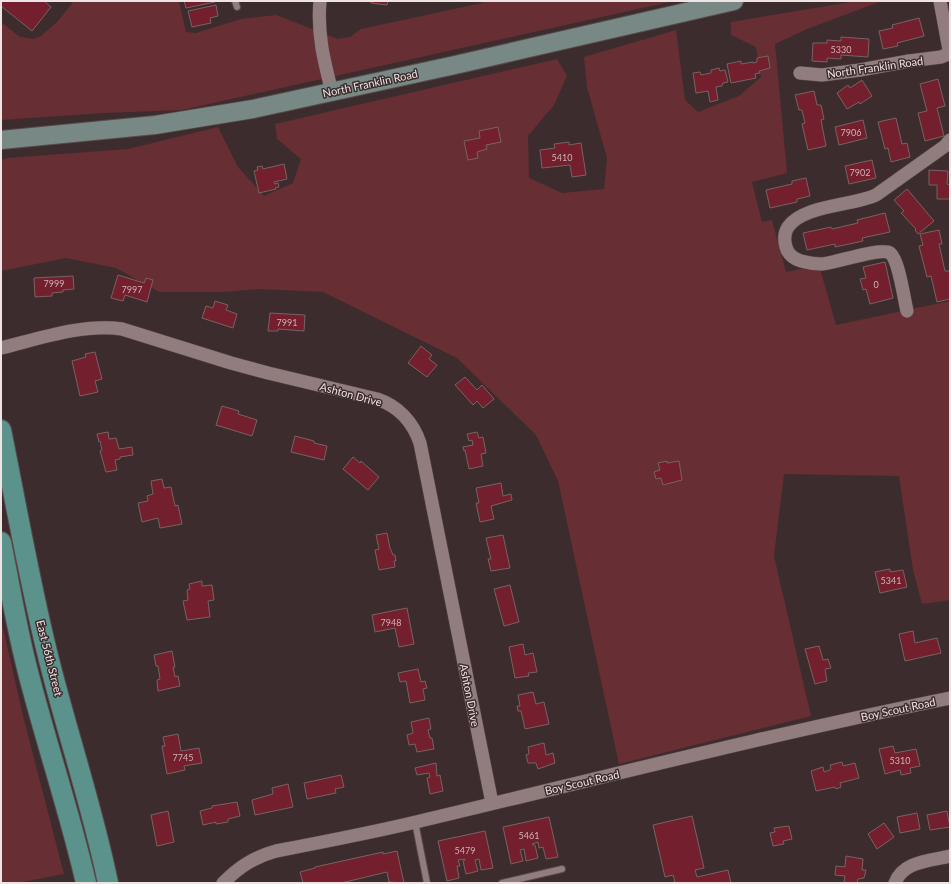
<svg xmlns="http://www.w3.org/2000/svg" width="951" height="884" font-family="Lato,sans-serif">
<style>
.green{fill:#672e34}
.building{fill:#731f2d;stroke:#776364}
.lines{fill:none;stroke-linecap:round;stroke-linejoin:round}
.service-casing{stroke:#584a4b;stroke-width:8}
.minor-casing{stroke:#584a4b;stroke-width:14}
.secondary-casing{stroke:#584a4b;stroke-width:20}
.primary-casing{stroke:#584a4b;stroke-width:22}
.service{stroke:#917d7e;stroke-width:6}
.minor{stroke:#917d7e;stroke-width:13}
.secondary{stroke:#778885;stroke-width:18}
.primary{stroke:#5c928c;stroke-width:20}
.labels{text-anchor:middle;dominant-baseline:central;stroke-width:3;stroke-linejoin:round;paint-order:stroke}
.number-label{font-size:9px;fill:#d0b3b6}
.street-label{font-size:11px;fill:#efe4e4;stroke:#3d2c2d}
</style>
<rect width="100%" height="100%" fill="#3d2c2d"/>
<g class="green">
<polygon points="74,1 179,1 186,32 196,33 241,19 276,15 338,39 350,37 361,29 482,3 484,1 674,1 182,110 104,113 1,120 1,22 20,37 33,39 41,36 58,21"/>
<polygon points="857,1 882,1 807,29 775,44 787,173 752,182 762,222 772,220 786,272 819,265 836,325 950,301 950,600 922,604 913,570 899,476 784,474 774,556 811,716 619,764 558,481 536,435 457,358 323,292 260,289 223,292 159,292 116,268 66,258 1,271 1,160 7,158 128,149 218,127 238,167 264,196 293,183 301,159 277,139 275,124 557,59 567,76 554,105 528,136 529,178 562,193 604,189 607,158 587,87 584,57 676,30 685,100 698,112 739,96 761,77 756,47 731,35 731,22"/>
<polygon points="1,619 23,716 64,874 17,883 1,883"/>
</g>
<g class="building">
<polygon points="1,1 44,1 51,7 32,31 1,6"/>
<polygon points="184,1 215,1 215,2 186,8"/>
<polygon points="371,1 388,1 387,5 371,3"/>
<polygon points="216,5 218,16 210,18 211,23 192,27 188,11"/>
<polygon points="919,18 924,36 897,43 898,46 883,49 879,31 893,28 892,25"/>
<polygon points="841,37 869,39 868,57 841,55 841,59 827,58 827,62 812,61 813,43 827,43 827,40 841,41"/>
<polygon points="768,56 770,68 759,71 760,73 755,74 756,78 731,83 727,64 741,61 741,64 753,62 753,63 757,62 757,58"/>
<polygon points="719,68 720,71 725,70 728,82 723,83 722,86 716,87 718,100 710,102 708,91 696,93 693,73 700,72 701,75 711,73 711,70"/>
<polygon points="938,79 945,106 937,108 944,136 925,141 918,113 927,111 920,84"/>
<polygon points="862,80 872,96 860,104 859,102 847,109 837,93 848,85 850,88"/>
<polygon points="814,91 817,105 821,105 824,119 821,120 826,146 808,150 802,124 805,123 802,110 799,110 795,95"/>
<polygon points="896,118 902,144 907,143 910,157 891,162 888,148 885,149 878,122"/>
<polygon points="863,120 867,138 839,145 835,127"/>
<polygon points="498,127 501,142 486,145 487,149 477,152 478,158 468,160 464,141 480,138 479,131"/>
<polygon points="569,142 569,145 581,143 586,175 572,177 570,165 542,168 540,150 555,148 554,144"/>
<polygon points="872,160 876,178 849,184 845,166"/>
<polygon points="284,164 287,179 274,182 275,184 278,183 279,187 275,188 276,189 259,193 254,171 258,170 257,167 262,166 263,169"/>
<polygon points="929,170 948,171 947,184 950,185 950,199 937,199 937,185 929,185"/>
<polygon points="806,178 810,196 797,199 797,202 770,208 766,190 792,184 792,181"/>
<polygon points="907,189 934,221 918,234 915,230 916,229 901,213 904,211 894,200"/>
<polygon points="885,213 890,232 862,238 863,241 835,247 835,244 807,250 803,233 831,227 832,229 858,223 857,220"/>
<polygon points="939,230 942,244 939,244 945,271 949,271 950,276 950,299 937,302 931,276 927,277 919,246 923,245 920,234"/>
<polygon points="885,262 893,298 870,304 866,289 863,290 860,279 866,278 863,267"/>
<polygon points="118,275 144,283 146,278 153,280 147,302 125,295 123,301 111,298"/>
<polygon points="73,276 74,289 63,290 63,292 52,293 52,296 35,297 34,278"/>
<polygon points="215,301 228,305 226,310 237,314 233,328 202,318 206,306 213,308"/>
<polygon points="270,313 305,315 304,331 278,329 278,331 268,331"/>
<polygon points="421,346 432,355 429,359 437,365 427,377 408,363"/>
<polygon points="95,352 102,379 95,381 98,392 80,396 72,361 86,357 85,354"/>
<polygon points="465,377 477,390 482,385 494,399 483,408 477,401 473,405 455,385"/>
<polygon points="222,406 239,411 238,414 257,420 252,436 216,425"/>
<polygon points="108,432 109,439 116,438 119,449 132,447 133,455 120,457 120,459 115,460 117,470 106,472 100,451 102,450 100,441 99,442 97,434"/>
<polygon points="477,432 479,438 483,437 486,453 481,454 483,466 469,469 465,450 464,451 463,447 473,445 472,440 469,441 467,434"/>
<polygon points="295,436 314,441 314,443 327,446 324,460 291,452"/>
<polygon points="353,457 360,463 361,461 379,477 368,490 343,469"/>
<polygon points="667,461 667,463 679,461 682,480 663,485 661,478 656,479 654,472 660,470 658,463"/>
<polygon points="162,479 164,488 171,487 175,506 178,505 182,524 160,528 158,518 142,522 138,503 148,501 147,496 153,494 151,481"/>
<polygon points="501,483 503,496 511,494 512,500 491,506 494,519 480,522 476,503 479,503 476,488"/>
<polygon points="387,533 390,548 393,555 395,555 396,561 394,561 395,567 379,570 375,550 379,549 376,535"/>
<polygon points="503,535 510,568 491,571 488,559 491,559 486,538"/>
<polygon points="890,569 890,572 903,570 907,587 880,593 875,572"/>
<polygon points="202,581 202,586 212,585 214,600 208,601 210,617 187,620 183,601 188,600 187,590 190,589 189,584"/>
<polygon points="510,585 519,622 504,626 494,589"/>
<polygon points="407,608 414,644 399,647 395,628 375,632 372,615"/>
<polygon points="913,631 915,643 937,638 941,653 905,661 899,634"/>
<polygon points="523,644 525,655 533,653 537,672 528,673 529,676 515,678 509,647"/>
<polygon points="819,646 823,660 828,659 831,668 825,669 827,681 815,684 805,649"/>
<polygon points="172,651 175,667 173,667 175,677 178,676 180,686 158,691 157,680 160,679 158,666 156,666 154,655"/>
<polygon points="418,669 421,682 425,681 427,688 423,689 425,700 410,703 406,681 400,682 398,673"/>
<polygon points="533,692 536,704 544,702 549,724 525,729 521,711 518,711 517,706 520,706 518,695"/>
<polygon points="429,718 431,729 428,730 430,738 432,738 434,749 417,752 415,744 409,745 407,735 413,733 411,722"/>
<polygon points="178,734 181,751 199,748 202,763 184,766 185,770 167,774 162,746 165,746 163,737"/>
<polygon points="544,743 546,755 553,753 555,763 538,769 536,763 528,763 526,755 529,754 528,747"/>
<polygon points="893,746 895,753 916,749 920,766 910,768 911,773 901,775 900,770 885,774 879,749"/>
<polygon points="842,762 843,766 855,763 859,778 840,783 841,787 836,789 835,787 816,791 811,771 823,767 824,772 830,770 831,769 830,765"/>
<polygon points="436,763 437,776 440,775 443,791 430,794 427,778 430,777 429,773 417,775 415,768"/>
<polygon points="341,775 344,787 335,789 336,793 307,799 304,783"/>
<polygon points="288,784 293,807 255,815 252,800 273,794 272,788"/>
<polygon points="237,802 240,816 228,819 228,822 216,824 216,822 203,825 200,811 212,808 212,806"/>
<polygon points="168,811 174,842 157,846 151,815"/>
<polygon points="947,811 950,827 930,830 927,815"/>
<polygon points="917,813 920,829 900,833 897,817"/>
<polygon points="692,816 704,868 695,870 697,877 728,870 731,883 671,883 675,882 673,875 665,877 653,825"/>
<polygon points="549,817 558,857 546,859 543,847 539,848 538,842 532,844 533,845 535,845 538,858 526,861 524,849 520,850 523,861 511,864 503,827"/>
<polygon points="884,823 894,837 877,849 868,834"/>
<polygon points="789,826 792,839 783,841 784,844 773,846 770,833 775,832 774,828"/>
<polygon points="485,831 493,868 481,870 479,859 475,860 478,871 466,874 463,861 465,860 465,859 458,860 460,866 457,866 459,878 447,881 438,841"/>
<polygon points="397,851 404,883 389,882 387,872 341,883 303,883 300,872 315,868 315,867 383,852 383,854"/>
<polygon points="846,856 863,859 862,870 866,870 864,878 858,879 857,883 844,883 845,876 835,875 836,866 845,867"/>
</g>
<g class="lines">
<defs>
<g id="service">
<polyline points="235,1 237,7"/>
<polyline points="415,822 427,883"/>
<polyline points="502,883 562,869"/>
</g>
<g id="minor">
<path d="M320,1C317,34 324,61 332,92"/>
<polyline points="940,1 950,55"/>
<polyline points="800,73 822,75 860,70 909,61 941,57 950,53"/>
<path d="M907,311C904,299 899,260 890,253C881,247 835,263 822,264C815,264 808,263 801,261C794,259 788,254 786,247C784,240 784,233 788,227C803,205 852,206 876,195L945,146L950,140"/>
<path d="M1,348C38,339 84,323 122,329L231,363L268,373L377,399C398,406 413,422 420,443L492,803"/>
<path d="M223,883C239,867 254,857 276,851C323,842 370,833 416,822C593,780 771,734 950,698"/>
<path d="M895,883C903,861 930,861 950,856"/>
</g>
<polyline id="secondary" points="1,140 155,125 253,109 455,65 734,1"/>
<g id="primary">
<path d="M1,430C16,504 29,579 47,652C66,730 92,805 108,883"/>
<path d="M1,542C9,582 16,624 26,664C44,737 69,809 86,883"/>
</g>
</defs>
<use href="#service" class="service-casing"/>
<use href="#minor" class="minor-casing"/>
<use href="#secondary" class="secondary-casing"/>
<use href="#primary" class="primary-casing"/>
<use href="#service" class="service"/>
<use href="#minor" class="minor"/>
<use href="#secondary" class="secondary"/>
<use href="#primary" class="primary"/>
</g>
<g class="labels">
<g class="number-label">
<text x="841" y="49">5330</text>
<text x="851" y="132">7906</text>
<text x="562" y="157">5410</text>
<text x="860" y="172">7902</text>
<text x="54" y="283">7999</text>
<text x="876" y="284">0</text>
<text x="132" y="289">7997</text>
<text x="287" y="322">7991</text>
<text x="891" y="580">5341</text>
<text x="391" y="622">7948</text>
<text x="183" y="757">7745</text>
<text x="900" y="760">5310</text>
<text x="529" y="835">5461</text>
<text x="465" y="850">5479</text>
</g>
<g class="street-label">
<text transform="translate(875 67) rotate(-8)">North Franklin Road</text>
<text transform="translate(370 83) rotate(-12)">North Franklin Road</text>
<text transform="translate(351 394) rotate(15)">Ashton Drive</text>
<text transform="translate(50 658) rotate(76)">East 56th Street</text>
<text transform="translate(470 695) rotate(79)">Ashton Drive</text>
<text transform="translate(898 709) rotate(-12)">Boy Scout Road</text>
<text transform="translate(582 782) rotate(-13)">Boy Scout Road</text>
</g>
</g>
<rect width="951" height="884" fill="none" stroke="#efe4e4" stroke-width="4"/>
</svg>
